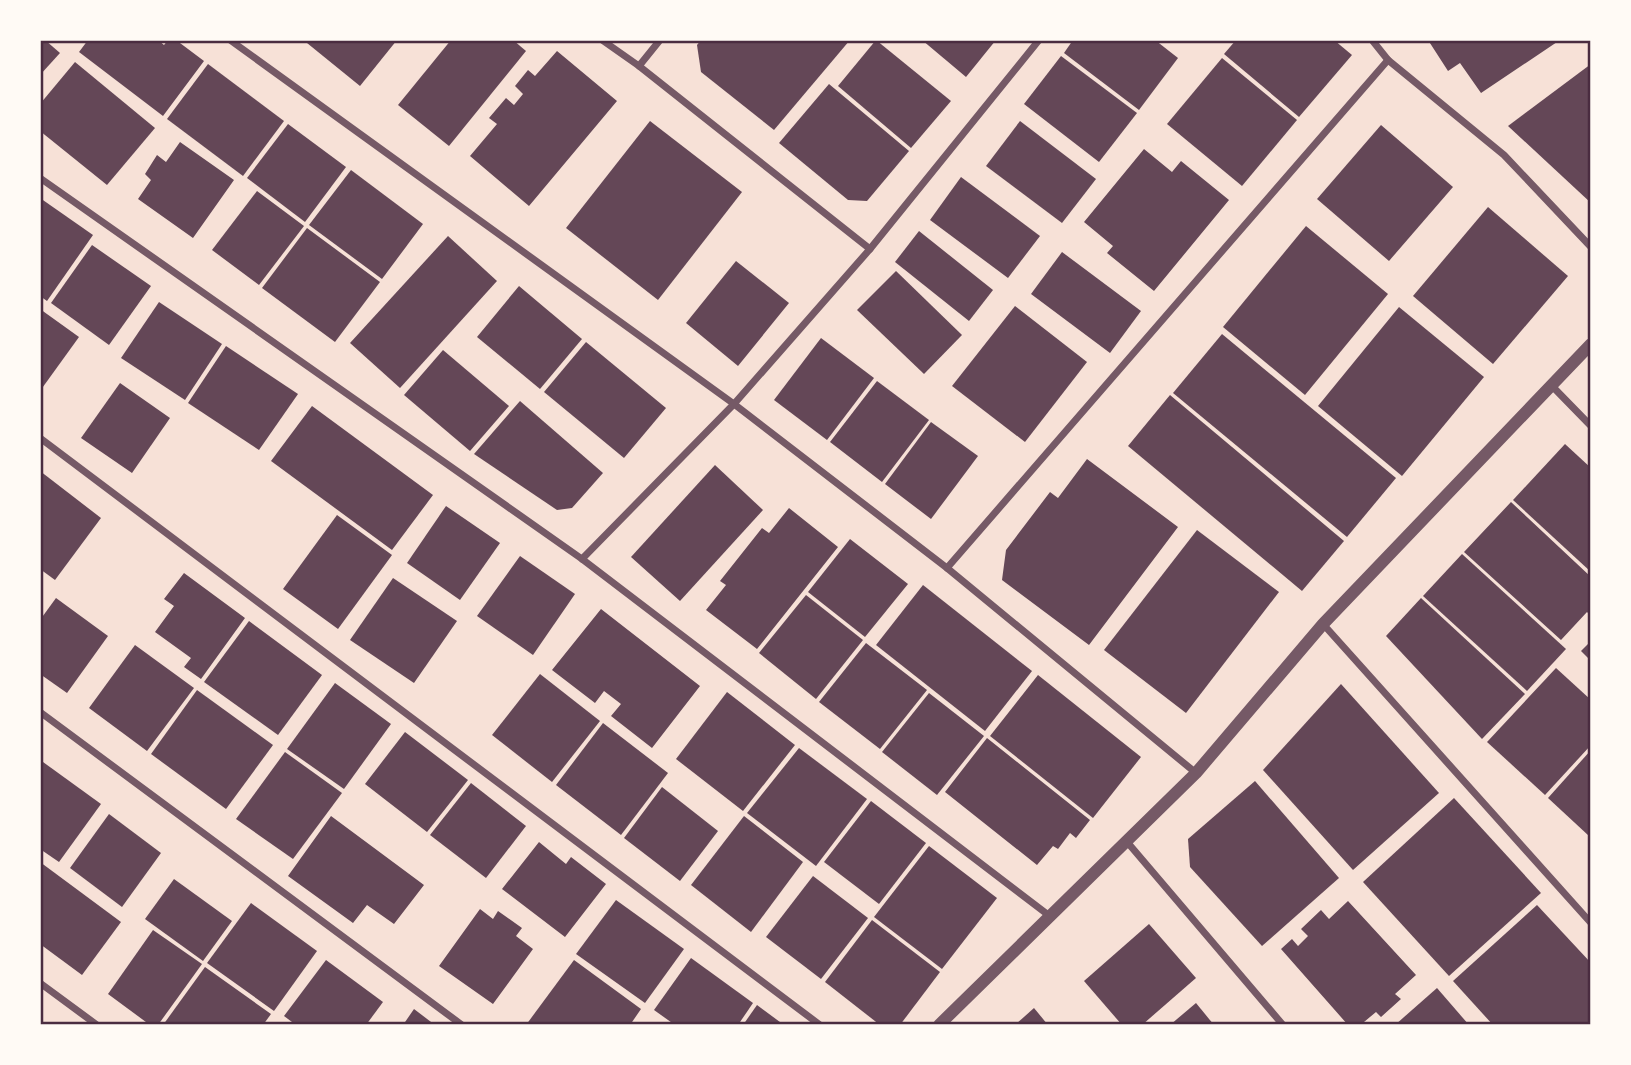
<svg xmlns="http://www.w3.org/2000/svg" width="1631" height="1065" font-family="'Work Sans',sans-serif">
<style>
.building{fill:#644757}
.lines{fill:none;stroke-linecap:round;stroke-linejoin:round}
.minor{stroke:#755966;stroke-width:7}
.tertiary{stroke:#755966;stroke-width:12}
.neatline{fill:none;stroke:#4a2c40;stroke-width:2.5}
</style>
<rect width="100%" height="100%" fill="#f7e1d7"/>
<g class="building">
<polygon points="40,40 45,40 60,53 40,75"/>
<polygon points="88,40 158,40 164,45 168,40 176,40 204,61 163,116 79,52"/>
<polygon points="310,40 397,40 360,86 307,43"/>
<polygon points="451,40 513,40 526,51 449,146 398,105"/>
<polygon points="701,40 850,40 774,130 701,72 697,45"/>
<polygon points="876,40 951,101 911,148 838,86"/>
<polygon points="922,40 996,40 966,77"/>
<polygon points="1073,40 1155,40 1178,58 1139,110 1064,53"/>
<polygon points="1236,40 1334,40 1352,55 1299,117 1224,54"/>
<polygon points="1428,40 1560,40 1481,93 1460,63 1448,71"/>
<polygon points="557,51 617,101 529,206 470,156 497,124 489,118 506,98 514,105 523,94 515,86 528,70 535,76"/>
<polygon points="1061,56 1137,113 1099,162 1024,104"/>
<polygon points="1222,58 1297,120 1242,186 1167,124"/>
<polygon points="75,62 155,128 107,185 40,131 40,104"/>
<polygon points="208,64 284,121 243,176 167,119"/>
<polygon points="1591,64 1591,203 1508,126"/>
<polygon points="829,84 909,151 867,201 848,200 779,143"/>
<polygon points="650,121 742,192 658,300 566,228"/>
<polygon points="1020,121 1096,179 1062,223 986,166"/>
<polygon points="288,124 346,167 305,222 247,178"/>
<polygon points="1381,125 1453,187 1389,261 1317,199"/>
<polygon points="180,142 234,180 193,238 138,199 151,180 145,174 157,155 166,162"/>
<polygon points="1144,149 1172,172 1181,161 1229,200 1154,291 1107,253 1113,246 1084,222"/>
<polygon points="351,170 423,224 382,279 309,225"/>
<polygon points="961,177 1040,236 1008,278 930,220"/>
<polygon points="257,191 304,226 259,285 212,250"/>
<polygon points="40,198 93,235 47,301 40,296"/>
<polygon points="1488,207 1568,276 1493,364 1413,296"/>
<polygon points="1306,226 1388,294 1305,395 1223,327"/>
<polygon points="307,228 380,282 335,342 262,288"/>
<polygon points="919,231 993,290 969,321 895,262"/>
<polygon points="448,236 497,281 400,388 350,343"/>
<polygon points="92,245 151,286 109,345 51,303"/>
<polygon points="1062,252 1141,311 1110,353 1031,294"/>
<polygon points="736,261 789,303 738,366 686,323"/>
<polygon points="896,271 962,335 924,374 857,310"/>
<polygon points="519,286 582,339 540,389 477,337"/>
<polygon points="159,302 222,344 185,400 121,358"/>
<polygon points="1015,306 1087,362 1025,442 952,386"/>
<polygon points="1399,307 1484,377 1402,476 1318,406"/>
<polygon points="40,309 79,337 40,391"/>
<polygon points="1222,334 1396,478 1347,537 1173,393"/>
<polygon points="821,338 874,378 827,440 774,400"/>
<polygon points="586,342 666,408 624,458 544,392"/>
<polygon points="226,346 298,394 259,450 188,403"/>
<polygon points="443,350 509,406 470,451 404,395"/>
<polygon points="877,381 929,420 882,482 830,442"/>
<polygon points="120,383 170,418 132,473 81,438"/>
<polygon points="1170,395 1344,541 1302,591 1128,446"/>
<polygon points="520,401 603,473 572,508 557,510 474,454"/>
<polygon points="312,406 433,495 392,550 271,461"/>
<polygon points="931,422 978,456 931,519 885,484"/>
<polygon points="1565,444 1591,468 1591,572 1513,500"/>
<polygon points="1087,459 1178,527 1089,645 1002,580 1006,550 1050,492 1058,498"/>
<polygon points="715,465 763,510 680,601 631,557"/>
<polygon points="40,471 101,518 55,580 40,569"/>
<polygon points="1511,502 1591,577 1591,616 1587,612 1561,640 1464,552"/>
<polygon points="446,506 500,543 460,600 407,563"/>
<polygon points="789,508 838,547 757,649 706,610 726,585 720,581 762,528 769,533"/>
<polygon points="337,515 392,555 338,629 283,589"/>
<polygon points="1197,530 1279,592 1186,713 1104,650"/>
<polygon points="850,539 908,584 865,637 808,592"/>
<polygon points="1462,554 1566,649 1527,691 1423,596"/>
<polygon points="520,556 575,594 533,655 477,616"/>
<polygon points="184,573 245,618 201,679 184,667 191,658 155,632 174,606 164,599"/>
<polygon points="393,578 457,621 414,683 350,640"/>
<polygon points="923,585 1032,671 985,731 876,645"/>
<polygon points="806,595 863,640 816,699 759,653"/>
<polygon points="56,598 108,636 67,693 40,674 40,620"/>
<polygon points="1421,598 1525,694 1482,739 1386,636"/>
<polygon points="601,609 700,686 652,748 611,716 621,704 604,691 595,703 552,670"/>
<polygon points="249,621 322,675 278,735 204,682"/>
<polygon points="1591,641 1591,661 1581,651"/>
<polygon points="866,643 927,690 880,749 819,702"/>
<polygon points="135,645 194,688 147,751 89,708"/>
<polygon points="1556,668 1591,700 1591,745 1545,795 1487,742"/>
<polygon points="540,674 600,721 552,782 492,735"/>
<polygon points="1038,675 1141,757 1093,818 990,736"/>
<polygon points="335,683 391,724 344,789 287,749"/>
<polygon points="1341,684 1439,793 1353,870 1263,770"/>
<polygon points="197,690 273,745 226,809 151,754"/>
<polygon points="727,692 795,745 743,811 676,759"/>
<polygon points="929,693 984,736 937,795 882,752"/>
<polygon points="603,723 668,773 621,835 556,785"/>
<polygon points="405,732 468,780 427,832 365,784"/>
<polygon points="987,738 1090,820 1076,838 1070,833 1058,849 1053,846 1037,865 945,792"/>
<polygon points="799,748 867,799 816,866 747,813"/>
<polygon points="1591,750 1591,834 1589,836 1548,798"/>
<polygon points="285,752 342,793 293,859 236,819"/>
<polygon points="43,762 101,804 59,862 40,849"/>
<polygon points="1255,781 1339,878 1262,946 1190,867 1188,839"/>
<polygon points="471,783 526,826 486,878 430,835"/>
<polygon points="662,787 718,831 680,881 624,838"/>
<polygon points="1454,798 1541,893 1449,976 1363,882"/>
<polygon points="871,801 926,843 879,904 824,862"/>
<polygon points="109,814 161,853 122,907 70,868"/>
<polygon points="331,816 424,885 394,924 367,905 353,923 288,876"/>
<polygon points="744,816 803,862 751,932 691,885"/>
<polygon points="539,842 566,864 571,857 606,884 565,937 502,889"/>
<polygon points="929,846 997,898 942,969 874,917"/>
<polygon points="40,862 121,922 82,975 40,944"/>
<polygon points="813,876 868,918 821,979 766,937"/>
<polygon points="174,879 232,921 203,961 145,919"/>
<polygon points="616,900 684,949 645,1003 576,954"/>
<polygon points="1348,901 1416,975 1395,994 1401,999 1381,1017 1376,1012 1364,1022 1367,1025 1348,1025 1281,949 1292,939 1298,946 1308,936 1301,929 1321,910 1329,919"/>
<polygon points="251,903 317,951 274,1011 207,963"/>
<polygon points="1537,905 1591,963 1591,1019 1585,1025 1493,1025 1453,981"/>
<polygon points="480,909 493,919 498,911 522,928 516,936 533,949 493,1004 439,966"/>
<polygon points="872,920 940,972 900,1025 880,1025 825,982"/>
<polygon points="1149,924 1196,978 1142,1025 1122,1025 1084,981"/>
<polygon points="153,930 202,964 158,1025 150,1025 108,994"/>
<polygon points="691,958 753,1003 738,1025 675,1025 654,1010"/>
<polygon points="326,960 383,1002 366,1025 296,1025 284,1016"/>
<polygon points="574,960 641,1009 630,1025 526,1025"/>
<polygon points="205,967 271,1014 263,1025 163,1025"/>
<polygon points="1437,988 1469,1025 1395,1025"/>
<polygon points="1196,1003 1214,1025 1170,1025"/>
<polygon points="757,1005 784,1025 743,1025"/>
<polygon points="1034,1008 1048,1025 1015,1025"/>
<polygon points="414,1009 435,1025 403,1025"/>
</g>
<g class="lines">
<g class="minor">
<polyline points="230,40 734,404 947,568 1196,773"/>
<polyline points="602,40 639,66 870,249"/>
<polyline points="1372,40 1388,60 1504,155 1591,247"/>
<polyline points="639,66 660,40"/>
<polyline points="40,178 582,559 1051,917"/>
<polyline points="1553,387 1591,426"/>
<polyline points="40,438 820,1025"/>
<polyline points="582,559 734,404 870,249 1039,40"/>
<polyline points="947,568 1388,60"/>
<polyline points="1323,624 1591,923"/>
<polyline points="40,712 462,1025"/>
<polyline points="1128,843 1283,1025"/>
<polyline points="40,983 97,1025"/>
</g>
<polyline class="tertiary" points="939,1025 1196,773 1323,624 1591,344"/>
</g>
<rect width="1631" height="1065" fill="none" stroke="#fffaf5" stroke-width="84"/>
<rect x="42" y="42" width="1547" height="981" class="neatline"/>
</svg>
